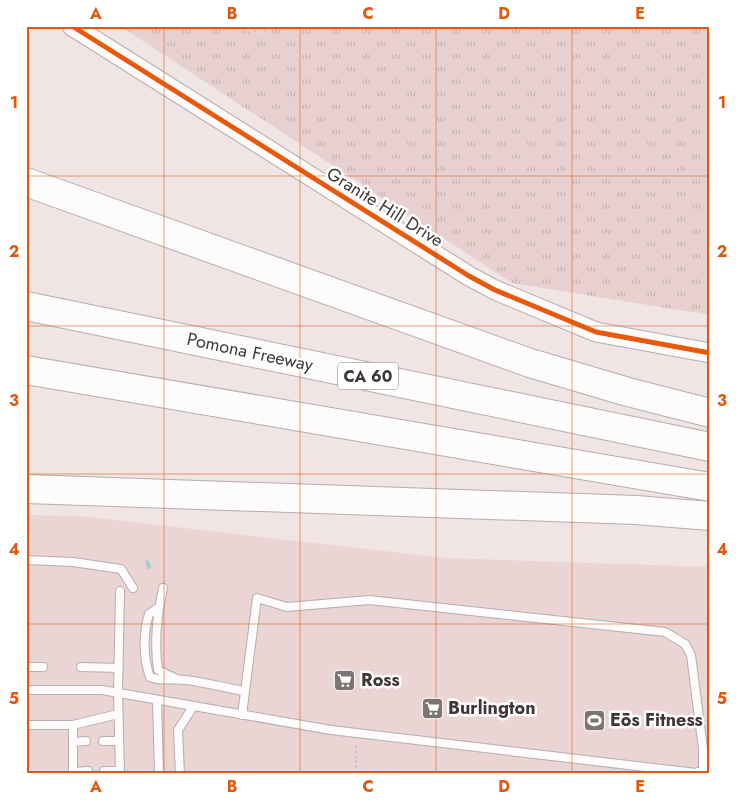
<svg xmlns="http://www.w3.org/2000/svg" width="736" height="800" font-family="Jost,sans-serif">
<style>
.built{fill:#ead4d4}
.industrial{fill:url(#industrial-grid)}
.grass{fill:url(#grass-tufts)}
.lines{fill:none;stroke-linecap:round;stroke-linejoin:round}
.stream{stroke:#a6cdd3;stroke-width:4}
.service-casing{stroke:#b6adad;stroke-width:10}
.tertiary-casing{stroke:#b6adad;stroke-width:21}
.motorway-casing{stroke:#b6adad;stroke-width:30}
.path{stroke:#cac6c6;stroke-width:2.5;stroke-dasharray:2.5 2.5;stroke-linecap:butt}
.service{stroke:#fdfbfb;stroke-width:8}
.tertiary{stroke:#fdfbfb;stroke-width:19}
.motorway{stroke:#fdfbfb;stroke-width:28}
.cycleway-casing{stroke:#fff;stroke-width:8}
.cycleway{stroke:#e8590c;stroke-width:5}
.grid{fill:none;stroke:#e0570e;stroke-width:1;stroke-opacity:0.55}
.labels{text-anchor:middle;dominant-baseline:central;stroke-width:5;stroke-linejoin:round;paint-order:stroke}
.shield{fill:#fff;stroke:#797373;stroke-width:1}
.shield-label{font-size:16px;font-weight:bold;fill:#3f3737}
.street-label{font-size:18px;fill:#3f3737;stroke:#fff}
.poi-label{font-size:18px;font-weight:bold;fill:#3f3737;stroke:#fff;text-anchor:start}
.neatline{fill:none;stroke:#e0570e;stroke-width:2}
.grid-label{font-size:16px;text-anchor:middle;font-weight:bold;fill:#e0570e}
</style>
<defs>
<pattern id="industrial-grid" width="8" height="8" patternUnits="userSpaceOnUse" patternTransform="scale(1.25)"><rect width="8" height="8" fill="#ead4d4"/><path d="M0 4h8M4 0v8" fill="none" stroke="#cab7b7"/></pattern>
<pattern id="grass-tufts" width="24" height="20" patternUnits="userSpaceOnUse" patternTransform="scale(1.25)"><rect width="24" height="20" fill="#e8d0d0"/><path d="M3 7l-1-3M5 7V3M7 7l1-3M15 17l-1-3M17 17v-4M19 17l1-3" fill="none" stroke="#c8b3b3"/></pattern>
</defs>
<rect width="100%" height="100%" fill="#f0e4e4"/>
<polygon class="built" points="26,515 78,516 445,558 710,567 710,774 26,774"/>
<polygon class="industrial" points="216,26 271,26 268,34"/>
<polygon class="grass" points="120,26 216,26 267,34 271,26 710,26 710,315 512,283"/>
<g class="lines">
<polyline class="stream" points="147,562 149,567"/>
<defs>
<g id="service">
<polyline points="26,560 73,562 121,569 133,588"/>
<path d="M163,588C157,616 154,641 158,670L177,679"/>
<path d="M159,607L149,614C143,633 143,658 150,677C163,682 173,678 185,680C205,682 225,688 244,691"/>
<polyline points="26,667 43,667"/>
<polyline points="81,667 118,668"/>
<polyline points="26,690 102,690 331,730 696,773 703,770 703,749 691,655 685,644 665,632 369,600 287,607 257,598 242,715"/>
<polyline points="157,700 159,774"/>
<polyline points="26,725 73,725 118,714"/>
<polyline points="73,725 73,774"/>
<polyline points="103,741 119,741"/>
<polyline points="73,742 86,741"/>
<polyline points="104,771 120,771"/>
<polyline points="73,772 88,771"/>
<polyline points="120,774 118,693 120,591"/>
<polyline points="180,774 178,730 193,707"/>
</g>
<polyline id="tertiary" points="72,26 469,276 495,290 596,332 710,353"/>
<g id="motorway">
<polyline points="26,182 530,363 628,392 710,413"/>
<polyline points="26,306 710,447"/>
<polyline points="26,370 710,487"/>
<polyline points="26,489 636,510 710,516"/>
</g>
</defs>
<use href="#service" class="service-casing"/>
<use href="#tertiary" class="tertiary-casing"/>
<use href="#motorway" class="motorway-casing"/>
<polyline class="path" points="356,768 356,745"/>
<use href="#service" class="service"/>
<use href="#tertiary" class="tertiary"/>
<use href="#motorway" class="motorway"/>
<defs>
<polyline id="cycleway" points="72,26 469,276 495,290 596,332 710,353"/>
</defs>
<use href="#cycleway" class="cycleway-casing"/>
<use href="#cycleway" class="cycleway"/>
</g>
<path class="grid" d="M164,26V774M300,26V774M436,26V774M572,26V774M26,176H710M26,326H710M26,474H710M26,624H710"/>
<defs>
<symbol id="supermarket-square" viewBox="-11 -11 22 22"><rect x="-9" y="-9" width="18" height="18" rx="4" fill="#7d7474" stroke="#fff"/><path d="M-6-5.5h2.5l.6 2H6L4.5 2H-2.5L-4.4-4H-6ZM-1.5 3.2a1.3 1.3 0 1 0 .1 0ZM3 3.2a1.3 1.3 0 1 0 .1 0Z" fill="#fff"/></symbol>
<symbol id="stadium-square" viewBox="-11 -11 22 22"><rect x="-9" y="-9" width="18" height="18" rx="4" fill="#7d7474" stroke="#fff"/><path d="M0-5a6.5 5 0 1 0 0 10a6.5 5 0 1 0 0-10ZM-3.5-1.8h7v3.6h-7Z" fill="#fff"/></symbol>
</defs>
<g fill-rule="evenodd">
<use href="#supermarket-square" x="332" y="668" width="25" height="25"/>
<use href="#supermarket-square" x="420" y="696" width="25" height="25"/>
<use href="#stadium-square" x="582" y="708" width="25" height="25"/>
</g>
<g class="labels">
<rect class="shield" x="338" y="362.5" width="60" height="27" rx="4"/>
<g class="shield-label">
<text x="368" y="376">CA 60</text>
</g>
<g class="street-label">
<text transform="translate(385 207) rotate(32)">Granite Hill Drive</text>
<text transform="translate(250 352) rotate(12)">Pomona Freeway</text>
</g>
<g class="poi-label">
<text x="361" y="680">Ross</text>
<text x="448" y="708">Burlington</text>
<text x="610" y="720">Eōs Fitness</text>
</g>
</g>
<rect width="736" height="800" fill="none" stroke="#ffffff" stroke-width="55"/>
<rect x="28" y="28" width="680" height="744" class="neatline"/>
<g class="grid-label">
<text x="96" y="19">A</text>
<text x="232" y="19">B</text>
<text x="368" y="19">C</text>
<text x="504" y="19">D</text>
<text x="640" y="19">E</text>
<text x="14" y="108">1</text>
<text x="722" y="108">1</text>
<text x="14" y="257">2</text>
<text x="722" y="257">2</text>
<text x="14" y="406">3</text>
<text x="722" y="406">3</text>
<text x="14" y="555">4</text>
<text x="722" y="555">4</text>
<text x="14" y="704">5</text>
<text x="722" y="704">5</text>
<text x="96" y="792">A</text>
<text x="232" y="792">B</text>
<text x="368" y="792">C</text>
<text x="504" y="792">D</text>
<text x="640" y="792">E</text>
</g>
</svg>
